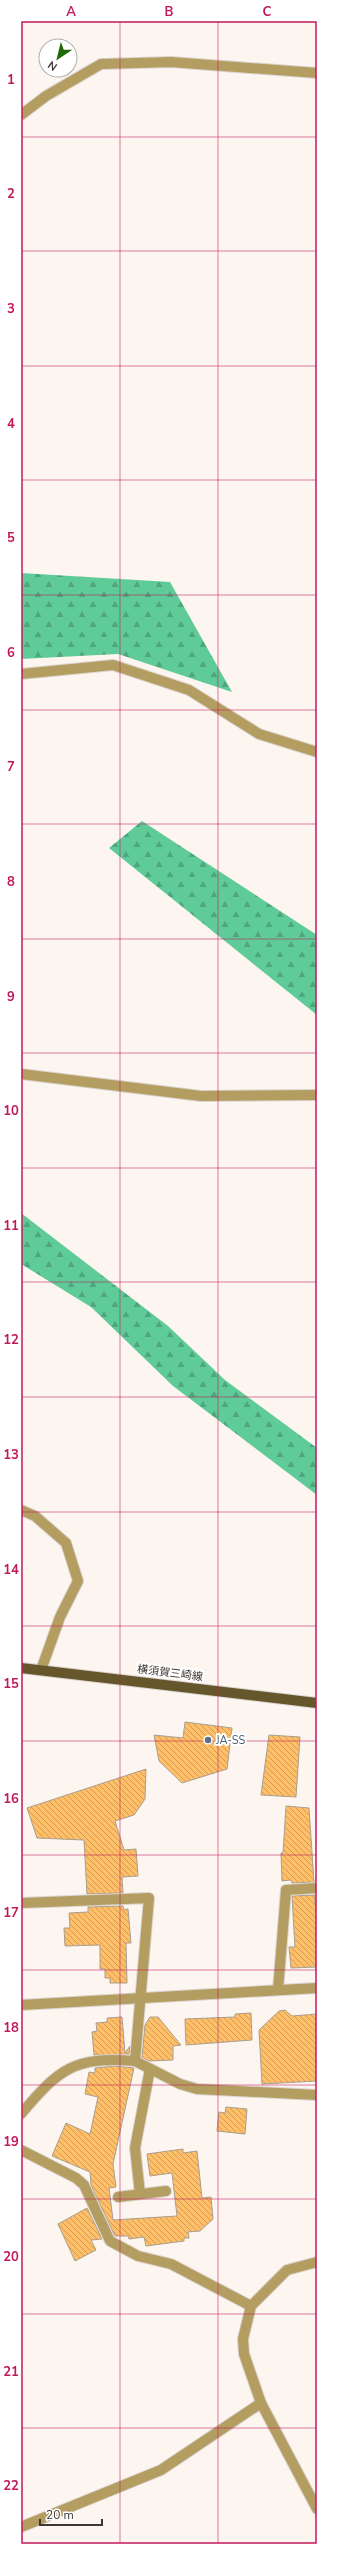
<svg xmlns="http://www.w3.org/2000/svg" width="338" height="2565" font-family="'Nunito Sans','Noto Sans JP',sans-serif">
<style>
.forest{fill:url(#forest-firs)}
.building{fill:url(#building-back-hatch);stroke:#aa9e8e}
.lines{fill:none;stroke-linecap:round;stroke-linejoin:round}
.minor-casing{stroke:#dad3ce;stroke-width:12}
.tertiary-casing{stroke:#dad3ce;stroke-width:12}
.primary-casing{stroke:#dad3ce;stroke-width:12}
.minor{stroke:#b49d60;stroke-width:10}
.tertiary{stroke:#b49d60;stroke-width:10}
.primary{stroke:#65562b;stroke-width:10}
.grid{fill:none;stroke:#c2185b;stroke-width:1;stroke-opacity:0.55}
.service-dot{fill:#5c6f8a;stroke:#fff;stroke-width:1.5}
.labels{text-anchor:middle;dominant-baseline:central;stroke-width:4;stroke-linejoin:round;paint-order:stroke}
.street-label{font-size:11px;fill:#3d3631;stroke:#fff}
.service-label{font-size:11px;fill:#4e5e75;stroke:#fff;text-anchor:start}
.neatline{fill:none;stroke:#c2185b;stroke-width:1.5}
.grid-label{font-size:13px;text-anchor:middle;font-weight:bold;fill:#c2185b}
</style>
<defs>
<pattern id="forest-firs" width="22" height="20" patternUnits="userSpaceOnUse"><rect width="22" height="20" fill="#5ecb98"/><path d="M5 1l3.5 6h-7zM16 11l3.5 6h-7z" fill="#4fa67d"/></pattern>
<pattern id="building-back-hatch" width="6" height="6" patternUnits="userSpaceOnUse"><rect width="6" height="6" fill="#febf68"/><path d="M-1 5l2 2M0 0l6 6M5-1l2 2" fill="none" stroke="#cf9c56"/></pattern>
</defs>
<rect width="100%" height="100%" fill="#fdf6f0"/>
<g class="forest">
<polygon points="21,573 170,582 232,692 118,654 21,659"/>
<polygon points="142,821 317,935 317,1015 109,848"/>
<polygon points="21,1213 168,1326 225,1380 317,1448 317,1495 173,1386 91,1307 21,1264"/>
</g>
<g class="building">
<polygon points="185,1722 232,1728 227,1769 182,1783 159,1761 154,1735 183,1738"/>
<polygon points="269,1735 300,1737 296,1797 261,1795"/>
<polygon points="146,1769 145,1799 134,1815 115,1821 124,1850 136,1849 138,1876 122,1877 123,1893 87,1894 84,1840 37,1838 27,1808"/>
<polygon points="286,1806 309,1808 314,1882 292,1883 291,1880 282,1881 281,1853 283,1853"/>
<polygon points="315,1895 315,1905 317,1905 317,1967 291,1968 289,1947 295,1947 292,1896"/>
<polygon points="123,1906 124,1910 128,1909 131,1943 126,1943 127,1983 110,1983 110,1978 105,1978 105,1969 100,1969 100,1945 65,1946 64,1928 70,1928 69,1913 88,1912 88,1907"/>
<polygon points="285,2010 292,2016 317,2014 317,2081 262,2084 259,2030 279,2011"/>
<polygon points="251,2013 252,2040 186,2045 185,2019 235,2017 235,2014"/>
<polygon points="122,2017 125,2053 130,2046 129,2054 94,2055 92,2032 97,2031 96,2023 107,2022 107,2018"/>
<polygon points="150,2017 158,2017 181,2045 173,2046 173,2060 149,2061 142,2057 145,2025"/>
<polygon points="114,2066 134,2068 113,2164 116,2187 109,2188 113,2220 177,2216 172,2173 150,2176 147,2154 183,2149 183,2153 197,2151 202,2198 211,2197 213,2219 200,2231 188,2232 189,2238 184,2238 184,2241 146,2246 144,2237 129,2239 128,2236 115,2236 91,2185 90,2172 52,2156 66,2123 90,2134 98,2097 85,2094 89,2072 95,2073 95,2068"/>
<polygon points="226,2107 247,2109 245,2134 217,2131 219,2112 225,2113"/>
<polygon points="87,2208 102,2239 91,2240 96,2250 75,2261 58,2224"/>
</g>
<g class="lines">
<defs>
<g id="minor">
<polyline points="21,674 113,665 189,690 259,734 317,752"/>
<polyline points="21,1074 201,1096 317,1095"/>
<polyline points="21,1510 35,1516 66,1543 78,1581 60,1617 41,1670"/>
<polyline points="21,1903 149,1898 135,2061 180,2084 197,2089 317,2095"/>
<polyline points="278,1990 286,1890 317,1888"/>
<path d="M21,2114C59,2069 74,2056 135,2061"/>
<polyline points="21,2150 76,2178 84,2185 110,2241 138,2256 171,2264 251,2306"/>
<polyline points="140,2194 135,2148 150,2069"/>
<polyline points="118,2197 166,2191"/>
<polyline points="317,2262 287,2270 251,2306 243,2339 244,2354 261,2403 317,2509"/>
<polyline points="21,2527 161,2470 261,2403"/>
</g>
<g id="tertiary">
<polyline points="21,115 46,96 101,64 171,62 317,73"/>
<polyline points="21,2005 317,1988"/>
</g>
<polyline id="primary" points="21,1668 317,1703"/>
</defs>
<use href="#minor" class="minor-casing"/>
<use href="#tertiary" class="tertiary-casing"/>
<use href="#primary" class="primary-casing"/>
<use href="#minor" class="minor"/>
<use href="#tertiary" class="tertiary"/>
<use href="#primary" class="primary"/>
</g>
<path class="grid" d="M120,21V2544M218,21V2544M21,137H317M21,251H317M21,366H317M21,480H317M21,595H317M21,710H317M21,824H317M21,939H317M21,1053H317M21,1168H317M21,1282H317M21,1397H317M21,1512H317M21,1626H317M21,1741H317M21,1855H317M21,1970H317M21,2085H317M21,2199H317M21,2314H317M21,2428H317"/>
<circle class="service-dot" cx="208" cy="1740" r="4"/>
<g class="labels">
<g class="street-label">
<text transform="translate(170 1673) rotate(7)">横須賀三崎線</text>
</g>
<g class="service-label">
<text x="216" y="1740">JA-SS</text>
</g>
</g>
<rect width="338" height="2565" fill="none" stroke="#ffffff" stroke-width="44"/>
<g transform="translate(58 58) rotate(215)"><circle r="19" fill="#ffffff" stroke="#b1afad"/>
<path d="M0-3L7 15L0 10L-7 15Z" fill="#1d6906"/>
<text y="-6" font-size="11" font-weight="bold" text-anchor="middle" fill="#3d3631">N</text>
</g>
<path d="M40 2519v6h62v-6" fill="none" stroke="#3d3631" stroke-width="2"/>
<text x="46" y="2519" font-size="12" fill="#3d3631" stroke="#ffffff" stroke-width="3" paint-order="stroke">20 m</text>
<rect x="22" y="22" width="294" height="2521" class="neatline"/>
<g class="grid-label">
<text x="71" y="16">A</text>
<text x="169" y="16">B</text>
<text x="267" y="16">C</text>
<text x="11" y="84">1</text>
<text x="11" y="198">2</text>
<text x="11" y="313">3</text>
<text x="11" y="428">4</text>
<text x="11" y="542">5</text>
<text x="11" y="657">6</text>
<text x="11" y="771">7</text>
<text x="11" y="886">8</text>
<text x="11" y="1001">9</text>
<text x="11" y="1115">10</text>
<text x="11" y="1230">11</text>
<text x="11" y="1344">12</text>
<text x="11" y="1459">13</text>
<text x="11" y="1574">14</text>
<text x="11" y="1688">15</text>
<text x="11" y="1803">16</text>
<text x="11" y="1917">17</text>
<text x="11" y="2032">18</text>
<text x="11" y="2146">19</text>
<text x="11" y="2261">20</text>
<text x="11" y="2376">21</text>
<text x="11" y="2490">22</text>
</g>
</svg>
